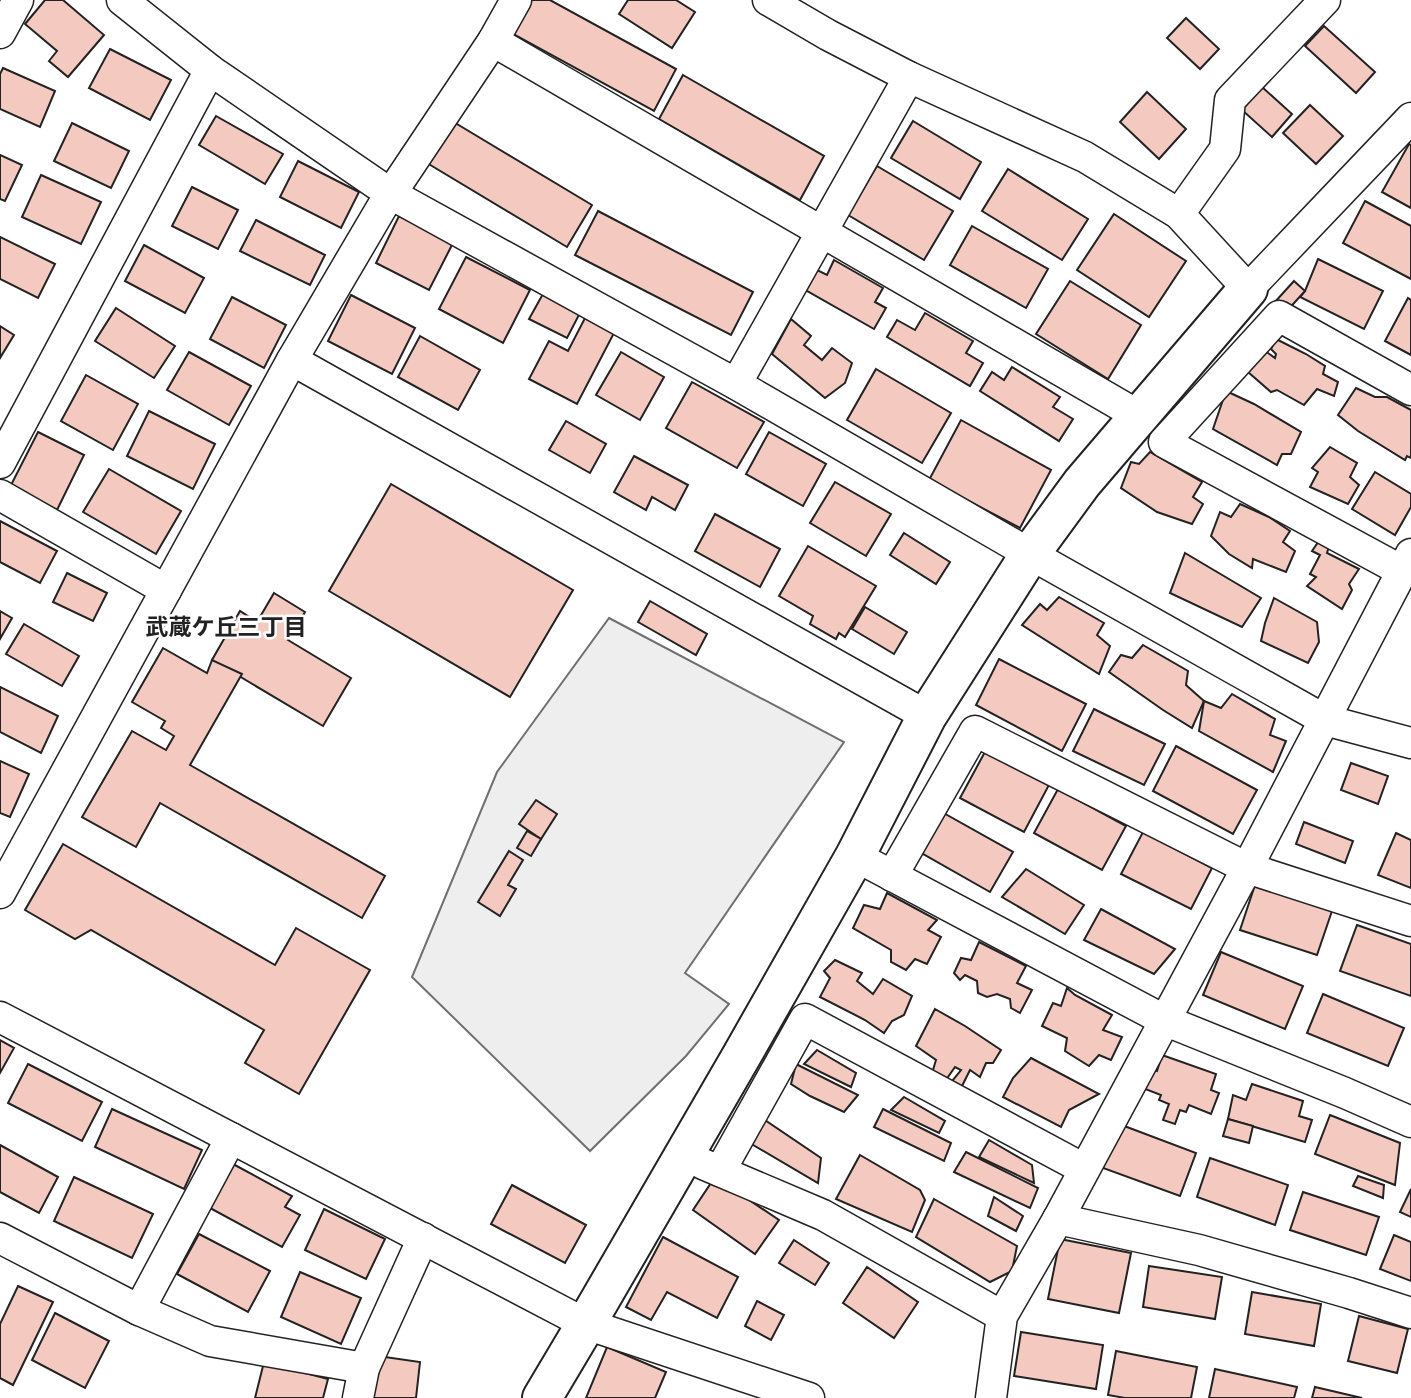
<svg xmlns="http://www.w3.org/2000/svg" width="1411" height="1398" font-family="'Varela Round','Noto Sans JP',sans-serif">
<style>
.green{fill:#eee;stroke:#6f6f6f;stroke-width:2}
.building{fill:#f3c9c0;stroke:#222;stroke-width:2}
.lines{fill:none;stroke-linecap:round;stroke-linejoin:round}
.street-casing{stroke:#222;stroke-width:33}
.secondary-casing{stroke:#222;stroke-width:42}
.street{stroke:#fff;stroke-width:30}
.secondary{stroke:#fff;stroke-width:38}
.labels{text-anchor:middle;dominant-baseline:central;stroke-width:5;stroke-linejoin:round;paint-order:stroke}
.neighbourhood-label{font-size:23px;font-weight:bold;fill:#222;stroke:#fff}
</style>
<rect width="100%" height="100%" fill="#fff"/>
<polygon class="green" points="609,618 844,742 685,973 729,1004 686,1056 590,1151 412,977 497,772"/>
<g class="building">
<polygon points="45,0 63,0 104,35 68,77 49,61 57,51 25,24"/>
<polygon points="523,0 550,0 676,69 654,111 506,30"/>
<polygon points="628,0 676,0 695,12 672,48 619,14"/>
<polygon points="1186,18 1219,49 1200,69 1167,38"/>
<polygon points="1324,26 1375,72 1356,93 1305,46"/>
<polygon points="110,49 171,80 150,120 89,88"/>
<polygon points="3,68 55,91 40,127 0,109 0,74"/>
<polygon points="683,75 824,156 800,200 659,119"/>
<polygon points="1262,87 1292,114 1272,137 1242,110"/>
<polygon points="1147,92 1186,129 1159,159 1120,122"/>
<polygon points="1310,105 1343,136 1316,164 1283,133"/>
<polygon points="216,116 283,154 265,184 199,145"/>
<polygon points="447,118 592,205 567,247 422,160"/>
<polygon points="913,121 981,162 960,199 891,158"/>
<polygon points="72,123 129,151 111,188 54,161"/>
<polygon points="1409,144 1411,145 1411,208 1382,192"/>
<polygon points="0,155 22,165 5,201 0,199"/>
<polygon points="298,161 359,192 341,228 280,197"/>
<polygon points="877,166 953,211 924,260 848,215"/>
<polygon points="1008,169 1088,219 1062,260 982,211"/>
<polygon points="41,175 101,202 81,244 22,217"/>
<polygon points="192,187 238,210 218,249 172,226"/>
<polygon points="1365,201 1411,226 1411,279 1343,243"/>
<polygon points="598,211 753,292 731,335 575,255"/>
<polygon points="1114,214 1186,261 1149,317 1077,270"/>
<polygon points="399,216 453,243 429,290 376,263"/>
<polygon points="256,220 325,255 310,285 240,251"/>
<polygon points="972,226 1048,269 1026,308 950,265"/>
<polygon points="0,237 55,264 38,298 0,279"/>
<polygon points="144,245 204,278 185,313 125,281"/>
<polygon points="466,257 530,290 503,343 439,309"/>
<polygon points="1318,259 1383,291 1364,329 1300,297 1305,291"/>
<polygon points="834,260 883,288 875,302 886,308 874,329 802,288 813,268 827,275"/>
<polygon points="1070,281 1141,325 1108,379 1036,334"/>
<polygon points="1294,281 1305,291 1285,313 1274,303"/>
<polygon points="544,292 581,311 567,338 529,319"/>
<polygon points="351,295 415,328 392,374 328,341"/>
<polygon points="232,297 286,325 264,368 210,339"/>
<polygon points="1408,298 1411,300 1411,355 1385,341"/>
<polygon points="116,308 175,346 154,378 95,341"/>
<polygon points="925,313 973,341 966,353 983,363 970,386 887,337 897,320 915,330"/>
<polygon points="585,318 614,333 577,404 529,379 549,341 568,351"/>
<polygon points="791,319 811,336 804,345 822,360 832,348 852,363 845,383 825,398 772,354"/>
<polygon points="0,326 14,335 0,358"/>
<polygon points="420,336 480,370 458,410 398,377"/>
<polygon points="1276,339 1306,354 1325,366 1323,374 1338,382 1334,396 1317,389 1304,405 1277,390 1271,392 1248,372 1261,348 1275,358 1276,354 1271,349"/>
<polygon points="189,352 251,386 229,425 167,390"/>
<polygon points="621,352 664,377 640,420 596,395"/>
<polygon points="1012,367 1060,397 1053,407 1073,419 1059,441 980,391 992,372 1004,380"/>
<polygon points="876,369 951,413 922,463 847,420"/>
<polygon points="86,375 138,404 113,450 61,421"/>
<polygon points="692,382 764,422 737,468 666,428"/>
<polygon points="1356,388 1375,397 1387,397 1411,410 1411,458 1407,456 1405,460 1358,431 1338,415"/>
<polygon points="1226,391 1254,404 1301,432 1291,454 1282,454 1277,465 1213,429"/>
<polygon points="149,411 215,444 193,489 127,456"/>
<polygon points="961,420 1051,470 1020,528 929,480"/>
<polygon points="566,421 606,444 590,473 549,450"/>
<polygon points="38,432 84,455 57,510 10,487"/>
<polygon points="769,432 826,464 803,506 746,474"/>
<polygon points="1330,447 1357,463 1350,477 1359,485 1348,504 1310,487 1318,472 1312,468"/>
<polygon points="1150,452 1202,482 1193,497 1203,504 1192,524 1157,512 1121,488 1131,462 1139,464"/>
<polygon points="634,456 688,485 675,510 652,497 646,510 614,492"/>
<polygon points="109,469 181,511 156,554 83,512"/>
<polygon points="1375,472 1411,494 1411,507 1395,535 1352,509"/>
<polygon points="835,482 891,514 866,556 810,523"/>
<polygon points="391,484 573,590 510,697 329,591"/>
<polygon points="1240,504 1269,517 1290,531 1283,542 1295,551 1286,572 1253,559 1252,568 1229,554 1211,536 1220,512 1231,517"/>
<polygon points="715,514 780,549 760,587 695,551"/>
<polygon points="0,521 57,551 40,583 0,562"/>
<polygon points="904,533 950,562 936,584 890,555"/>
<polygon points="1323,535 1330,543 1327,553 1359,569 1349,584 1352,590 1342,609 1307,586 1316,577 1310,574 1320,555 1312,551"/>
<polygon points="808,546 876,586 845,637 839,633 836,639 810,624 813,616 779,596"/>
<polygon points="1185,553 1261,598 1242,627 1170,593"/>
<polygon points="67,573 107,593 93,621 53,602"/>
<polygon points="274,593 305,612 288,640 351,678 323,726 212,660 240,611 257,622"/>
<polygon points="1059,597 1104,623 1097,635 1110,646 1099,674 1022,625 1040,604 1047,610"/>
<polygon points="1274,598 1317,622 1319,642 1308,663 1261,641 1265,623"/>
<polygon points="650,601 707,634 696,655 638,622"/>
<polygon points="865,607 907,632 894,654 852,629"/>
<polygon points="0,611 12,618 0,639"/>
<polygon points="24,624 79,656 62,686 6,654"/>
<polygon points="1143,645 1188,671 1186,685 1204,701 1192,728 1163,710 1109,672 1121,655 1132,658"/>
<polygon points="163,648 207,673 212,660 242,674 190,765 385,876 362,918 160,803 136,847 82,817 132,731 166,750 174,736 161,728 165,721 132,702"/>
<polygon points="999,659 1086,704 1062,751 976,705"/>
<polygon points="0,687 58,716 41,753 0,732"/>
<polygon points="1232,694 1275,719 1270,735 1286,741 1273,772 1199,731 1204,701 1221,708"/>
<polygon points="1094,709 1165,744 1144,785 1073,751"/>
<polygon points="1176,746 1257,790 1233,834 1153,791"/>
<polygon points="986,750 1050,783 1024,832 960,798"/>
<polygon points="0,761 29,774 10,817 0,813"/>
<polygon points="1351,763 1388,776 1378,804 1341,790"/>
<polygon points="1058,789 1126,826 1102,870 1034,833"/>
<polygon points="536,800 557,814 541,839 519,824"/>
<polygon points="940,811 1013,852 990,892 918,851"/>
<polygon points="1304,822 1353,841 1345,863 1296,844"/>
<polygon points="527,831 541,839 531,856 517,848"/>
<polygon points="1143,832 1212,868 1191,909 1121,874"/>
<polygon points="1396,833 1411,840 1411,888 1378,875"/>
<polygon points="63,844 275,965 296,928 370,970 299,1094 245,1063 264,1030 91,930 75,939 25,910"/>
<polygon points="509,851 523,860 508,885 516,889 500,916 478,902"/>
<polygon points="1026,869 1084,905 1065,934 1002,897"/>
<polygon points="1255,885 1332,911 1317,955 1240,930"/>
<polygon points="887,893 937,920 928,930 941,937 927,964 915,959 906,970 891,962 891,950 853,928 864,905 880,909"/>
<polygon points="1101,909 1175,949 1154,974 1084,940"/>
<polygon points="1357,925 1411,944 1411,996 1340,971"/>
<polygon points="979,942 1026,966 1017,983 1032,990 1020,1013 1011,1008 1010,999 997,994 987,997 978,993 977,981 965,975 960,980 954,973 961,958 971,960"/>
<polygon points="1221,952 1303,986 1285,1029 1203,995"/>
<polygon points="835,960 862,973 857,981 873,994 883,979 912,996 904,1015 892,1021 884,1033 865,1020 820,997 830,978 824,971"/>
<polygon points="1067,988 1075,995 1112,1015 1103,1030 1122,1037 1111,1060 1099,1055 1089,1066 1065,1051 1067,1038 1042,1026 1053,1003 1061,1006"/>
<polygon points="1323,994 1404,1028 1388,1066 1307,1033"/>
<polygon points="935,1009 965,1026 1001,1050 993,1063 986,1063 980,1077 970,1070 961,1088 949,1085 961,1070 955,1067 943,1084 930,1080 936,1060 916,1046"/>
<polygon points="0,1040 14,1048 0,1073"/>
<polygon points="817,1050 856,1073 851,1087 804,1064"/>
<polygon points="1162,1055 1216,1074 1211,1090 1219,1093 1211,1114 1189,1105 1186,1112 1180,1110 1175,1124 1163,1120 1169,1104 1159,1100 1161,1095 1140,1087 1147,1068 1157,1071"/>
<polygon points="1031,1058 1099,1094 1069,1110 1061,1127 1003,1097 1013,1078"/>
<polygon points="28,1064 102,1102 82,1141 8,1103"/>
<polygon points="796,1064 858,1095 844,1112 810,1096 791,1084"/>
<polygon points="1252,1084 1303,1101 1299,1116 1312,1120 1305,1142 1228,1119 1233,1095 1246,1100"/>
<polygon points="904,1097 945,1121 939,1133 891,1110"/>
<polygon points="112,1109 202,1150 184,1189 95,1147"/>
<polygon points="883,1109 951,1143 944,1161 874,1127"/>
<polygon points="1330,1115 1400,1143 1395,1185 1315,1154"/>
<polygon points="762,1118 821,1158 818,1183 748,1142"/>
<polygon points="1228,1119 1253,1126 1249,1143 1223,1136"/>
<polygon points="1119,1124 1196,1153 1180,1196 1103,1168"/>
<polygon points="989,1140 1032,1165 1034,1183 979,1157"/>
<polygon points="0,1145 58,1177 39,1213 0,1192"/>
<polygon points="966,1152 1038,1188 1030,1208 954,1172"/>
<polygon points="860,1155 920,1190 925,1200 912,1232 836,1199"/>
<polygon points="1210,1158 1288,1185 1275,1225 1197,1197"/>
<polygon points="233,1164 292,1196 285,1207 300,1215 282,1247 210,1208"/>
<polygon points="1358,1176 1384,1185 1383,1198 1353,1186"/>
<polygon points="74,1177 153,1214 132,1258 54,1221"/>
<polygon points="715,1177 779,1220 755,1254 693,1210"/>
<polygon points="512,1185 586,1225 565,1263 491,1224"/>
<polygon points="1411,1189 1411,1217 1400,1212"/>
<polygon points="1303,1192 1379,1217 1366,1255 1290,1230"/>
<polygon points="994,1197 1023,1216 1016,1231 988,1216"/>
<polygon points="934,1199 1017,1246 1012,1271 990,1282 916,1237"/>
<polygon points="324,1209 385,1239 366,1279 305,1250"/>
<polygon points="199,1234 270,1271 248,1312 177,1274"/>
<polygon points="1394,1235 1411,1242 1411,1281 1380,1269"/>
<polygon points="663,1237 738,1277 717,1318 667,1292 651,1320 626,1307"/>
<polygon points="1060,1239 1131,1253 1119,1313 1048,1299"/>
<polygon points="794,1240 829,1263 815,1285 779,1263"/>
<polygon points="1149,1266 1222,1277 1215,1319 1143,1307"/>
<polygon points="867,1267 918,1302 894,1338 843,1303"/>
<polygon points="300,1272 361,1298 341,1344 281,1317"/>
<polygon points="18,1286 53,1302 13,1385 0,1378 0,1324"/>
<polygon points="1252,1292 1321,1304 1314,1346 1245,1334"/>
<polygon points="757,1301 784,1315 771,1340 745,1326"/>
<polygon points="55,1313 109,1341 85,1388 32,1360"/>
<polygon points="1359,1316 1408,1329 1397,1373 1348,1361"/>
<polygon points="1021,1332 1103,1345 1096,1389 1014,1376"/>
<polygon points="607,1347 666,1372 655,1398 586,1398"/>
<polygon points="1116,1351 1197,1367 1191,1398 1125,1398 1108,1395"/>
<polygon points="378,1356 420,1362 416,1398 372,1398"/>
<polygon points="264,1362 328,1379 323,1398 255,1398"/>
<polygon points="1215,1369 1297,1387 1294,1398 1209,1398"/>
<polygon points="1315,1387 1362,1398 1312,1398"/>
</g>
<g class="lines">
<defs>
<g id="street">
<polyline points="122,0 210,70 391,194 736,384 1030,554 1325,720 1411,743"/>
<polyline points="768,0 828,35 909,77 1085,157 1179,214 1248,289 1411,118"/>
<polyline points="0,33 18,0"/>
<polyline points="493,41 1139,416"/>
<polyline points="1179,214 1225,149 1230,100 1325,0"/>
<polyline points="292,360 927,716"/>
<polyline points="736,384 909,77"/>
<polyline points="0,463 210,70"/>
<polyline points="0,495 166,590"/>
<polyline points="1402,571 1164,442 1279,316 1411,390"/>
<polyline points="855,856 1164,1020 1345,1093 1411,1122"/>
<polyline points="892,876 975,731 1247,868 1411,921"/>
<polyline points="0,893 292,360 382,207 493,41 516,0"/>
<polyline points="0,1017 586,1324 809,1398"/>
<polyline points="703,1164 823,1215 1002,1316"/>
<polyline points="720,1171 805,1019 1084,1169"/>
<polyline points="1058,1219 1199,1250 1349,1293 1411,1313"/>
<polyline points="0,1238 139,1310 231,1138"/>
<polyline points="139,1310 210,1341 364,1368"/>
<polyline points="358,1398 364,1368 423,1238"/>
<polyline points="991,1398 1002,1316 1058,1219 1247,868 1411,554"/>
</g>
<polyline id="secondary" points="542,1398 586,1324 742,1055 855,856 927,716 1030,554 1082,483 1248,289"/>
</defs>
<use href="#street" class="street-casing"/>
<use href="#secondary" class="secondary-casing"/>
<use href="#street" class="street"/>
<use href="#secondary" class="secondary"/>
</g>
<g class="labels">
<g class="neighbourhood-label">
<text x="226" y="628">武蔵ケ丘三丁目</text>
</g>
</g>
</svg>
